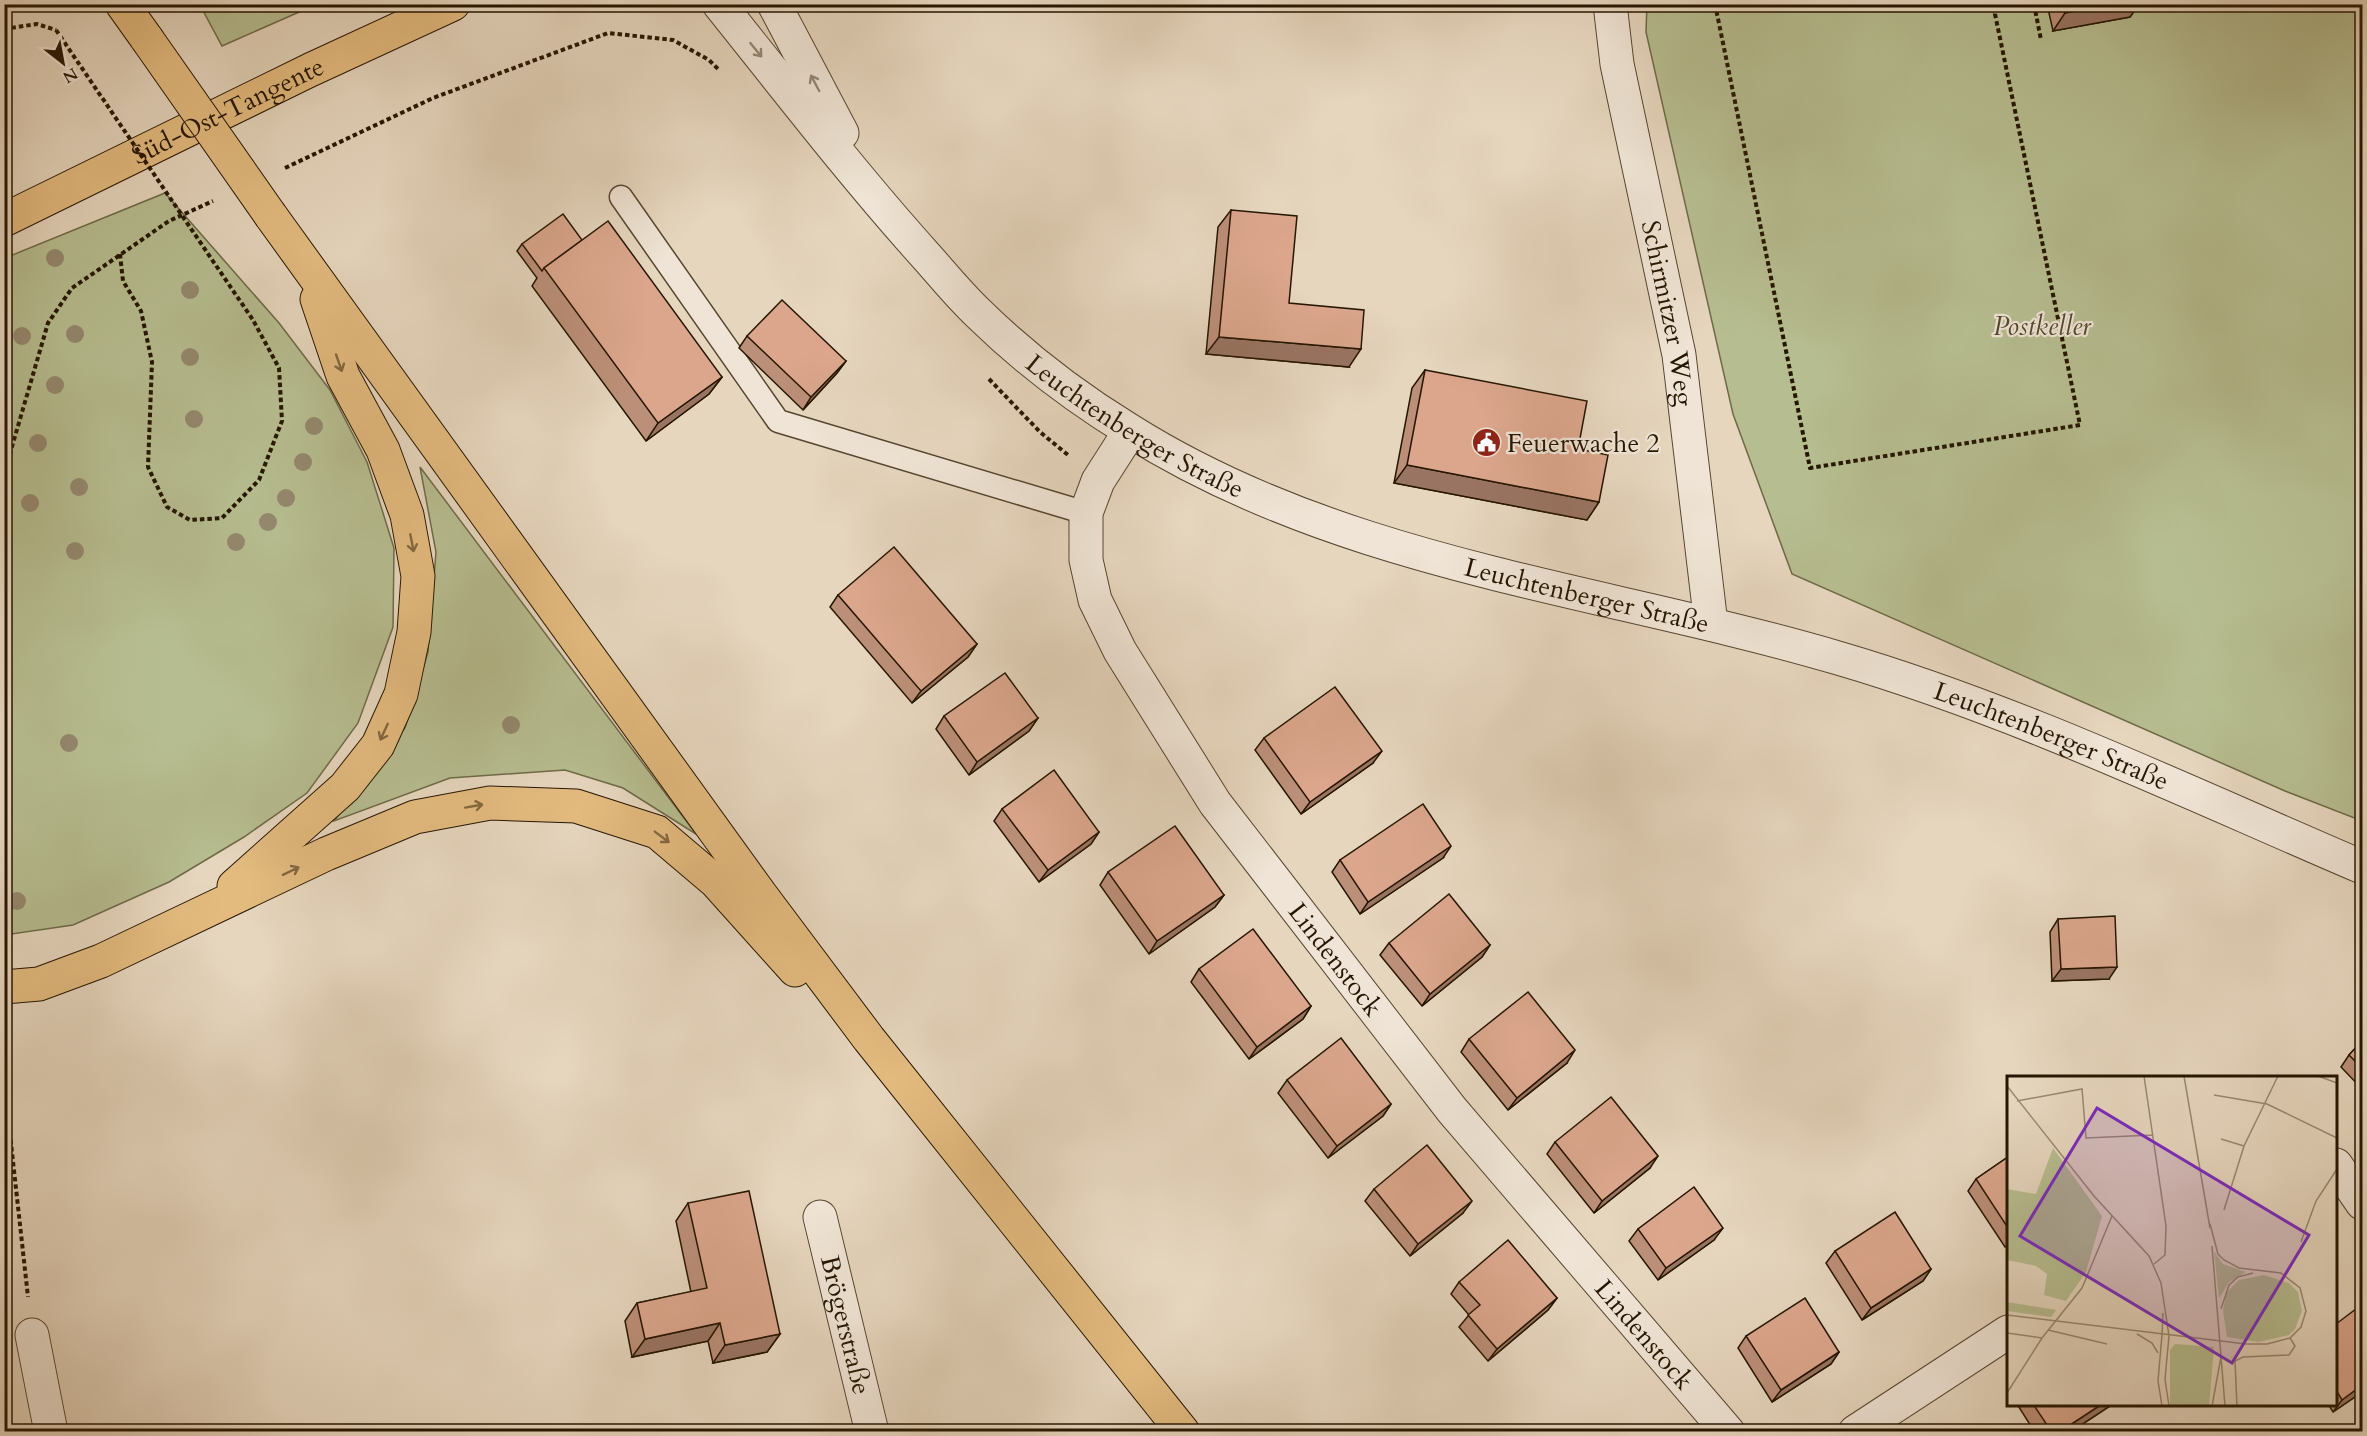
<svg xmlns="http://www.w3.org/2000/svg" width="2367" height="1436" font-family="Cardo,serif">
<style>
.green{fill:#b6bd90;stroke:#6e6a48;stroke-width:1.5}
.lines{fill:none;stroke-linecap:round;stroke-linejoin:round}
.service-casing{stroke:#564630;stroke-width:25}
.minor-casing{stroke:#564630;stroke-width:35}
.tertiary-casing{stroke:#564630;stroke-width:35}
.primary-casing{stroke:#261601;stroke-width:35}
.path{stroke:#261601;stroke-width:4;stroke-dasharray:4.5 3;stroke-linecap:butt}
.service{stroke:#efe4d5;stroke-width:22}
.minor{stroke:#efe4d5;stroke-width:33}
.tertiary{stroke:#efe4d5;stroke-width:33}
.primary{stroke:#e3bb7f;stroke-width:33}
.primary-bridge-casing{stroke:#261601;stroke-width:35;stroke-linecap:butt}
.path-bridge{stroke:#261601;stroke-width:4;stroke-dasharray:4.5 3;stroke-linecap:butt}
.primary-bridge{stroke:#e3bb7f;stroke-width:33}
.tree{fill:#94886e}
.wall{fill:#bc8f78;stroke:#261601;stroke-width:1.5}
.shaded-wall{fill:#997462;stroke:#261601;stroke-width:1.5}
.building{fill:#dba68c;stroke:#261601;stroke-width:1.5}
.oneway{stroke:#958776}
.oneway2{stroke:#846840}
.labels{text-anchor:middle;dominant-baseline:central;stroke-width:4.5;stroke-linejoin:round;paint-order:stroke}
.street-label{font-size:26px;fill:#261601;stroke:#efe4d5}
.park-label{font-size:26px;font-style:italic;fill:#51482c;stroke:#efe4d5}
.poi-label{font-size:26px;fill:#261601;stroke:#efe4d5;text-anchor:start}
.inset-road{fill:none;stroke:#998972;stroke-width:1.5}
.view{fill:#7b2cbf;fill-opacity:0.15;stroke:#7b2cbf;stroke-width:3}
.inset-edge{fill:none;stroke:#261601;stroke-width:3}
</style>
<rect width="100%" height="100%" fill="#e6d6be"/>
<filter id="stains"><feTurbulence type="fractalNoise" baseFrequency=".00333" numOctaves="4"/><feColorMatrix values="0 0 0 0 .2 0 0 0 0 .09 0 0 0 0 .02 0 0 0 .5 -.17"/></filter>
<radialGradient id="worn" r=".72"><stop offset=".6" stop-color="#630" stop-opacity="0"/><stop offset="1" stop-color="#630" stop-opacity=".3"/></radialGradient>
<g class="green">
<polygon points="1647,4 2362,5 2362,821 2285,791 1792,574 1733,414 1646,32"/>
<polygon points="200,5 315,5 222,46"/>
<polygon points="165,193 279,323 330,390 367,462 394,548 393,627 358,723 307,793 244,837 169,882 73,925 5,935 5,258"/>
<polygon points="420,467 696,834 623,788 565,770 450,778 334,821 405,728 428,652 436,552"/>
</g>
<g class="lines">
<defs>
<polyline id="service" points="621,197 778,421 1086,513"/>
<g id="minor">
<path id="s1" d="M1610,4L1617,64L1679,355L1711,624"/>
<path id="s2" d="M1130,431L1098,481L1086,513V560L1095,600L1120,651L1215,803L1452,1110L1728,1432"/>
<polyline points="2336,1165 2362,1203"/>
<path id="s3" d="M820,1217L872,1432"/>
<polyline points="32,1335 51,1432"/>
<polyline points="1855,1432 2008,1332"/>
</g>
<g id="tertiary">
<path id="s4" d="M719,4C787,89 854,176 926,256C943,275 959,295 978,313C1023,357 1075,397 1129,430C1343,565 1600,588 1838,658C2016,710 2191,794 2362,867"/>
<polyline points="774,4 842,133"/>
</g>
<g id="primary">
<polyline points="122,4 147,39"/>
<polyline points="271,216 761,895 869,1039 1183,1432"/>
<path id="s5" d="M4,220L310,70L453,4"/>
<polyline points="234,886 345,787 378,745 401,694 414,632 418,576 407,515 383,450 343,376 317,299"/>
<polyline points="4,987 39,984 101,961 326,854 415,817 490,803 576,806 657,832 716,882 795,970"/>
</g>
</defs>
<use href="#service" class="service-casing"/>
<use href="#minor" class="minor-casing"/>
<use href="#tertiary" class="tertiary-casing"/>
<use href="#primary" class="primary-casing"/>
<g class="path">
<polyline points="1715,4 1810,468 2080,425 1995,14 1998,4"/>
<polyline points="2034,4 2041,40"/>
<polyline points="1716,8 1725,4"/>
<polyline points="4,29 37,24 56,30"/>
<polyline points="285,168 433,98 608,33 673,40 709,60 718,69"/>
<polyline points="120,254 123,281 141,311 152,362 148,467 167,507 190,520 222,518 259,480 282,421 279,368 253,320"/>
<polyline points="989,379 1040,432 1068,455"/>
<polyline points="4,492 11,450 48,323 72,288 169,221 213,201"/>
<polyline points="4,1080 28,1297"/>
</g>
<use href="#service" class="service"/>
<use href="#minor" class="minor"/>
<use href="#tertiary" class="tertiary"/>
<use href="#primary" class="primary"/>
<defs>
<polyline id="primary-bridge" points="147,39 271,216"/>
</defs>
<use href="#primary-bridge" class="primary-bridge-casing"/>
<polyline class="path-bridge" points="56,30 253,320"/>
<use href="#primary-bridge" class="primary-bridge"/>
</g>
<g class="tree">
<circle cx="55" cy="258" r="9"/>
<circle cx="190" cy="290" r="9"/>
<circle cx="75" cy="334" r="9"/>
<circle cx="22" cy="336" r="9"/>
<circle cx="190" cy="357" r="9"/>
<circle cx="55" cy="385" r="9"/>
<circle cx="194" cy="419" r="9"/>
<circle cx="314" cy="426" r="9"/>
<circle cx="38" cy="443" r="9"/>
<circle cx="303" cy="462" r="9"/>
<circle cx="79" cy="487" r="9"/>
<circle cx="286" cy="498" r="9"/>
<circle cx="30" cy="503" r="9"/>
<circle cx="268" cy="522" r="9"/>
<circle cx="236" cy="542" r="9"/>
<circle cx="75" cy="551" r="9"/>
<circle cx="511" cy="725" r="9"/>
<circle cx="69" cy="743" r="9"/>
<circle cx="17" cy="901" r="9"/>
</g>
<g class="wall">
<polygon points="2047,4 2139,4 2130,17 2053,31"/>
<polygon points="1231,210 1289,303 1349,367 1206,354 1218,227"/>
<polygon points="582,240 722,377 709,394 646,441 532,286 537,278 517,251 522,244"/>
<polygon points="747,336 846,361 837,373 803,410 739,348"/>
<polygon points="1425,370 1578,449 1599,502 1587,520 1394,483 1412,388"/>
<polygon points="838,595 977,644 968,657 912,703 830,607"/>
<polygon points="944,716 1038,718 1029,731 969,775 936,729"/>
<polygon points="1264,738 1373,763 1301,814 1255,750"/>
<polygon points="1002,809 1099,832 1091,844 1039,882 994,821"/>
<polygon points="1443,858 1360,914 1332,872 1340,860"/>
<polygon points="1108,872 1224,895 1215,907 1149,954 1100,885"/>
<polygon points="2058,919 2109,979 2052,981 2050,932"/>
<polygon points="1389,943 1490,945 1482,957 1422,1006 1380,955"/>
<polygon points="1199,969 1311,1006 1303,1019 1249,1059 1191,982"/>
<polygon points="1469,1039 1567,1063 1508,1110 1461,1052"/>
<polygon points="2362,1041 2362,1089 2341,1067 2349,1055"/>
<polygon points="1287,1080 1391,1104 1383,1116 1328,1158 1278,1093"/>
<polygon points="1555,1142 1650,1168 1594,1213 1547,1154"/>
<polygon points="2008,1157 2008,1245 2005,1247 1968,1191 1976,1179"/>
<polygon points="1374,1189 1463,1213 1410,1256 1365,1201"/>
<polygon points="688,1203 780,1334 767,1352 713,1363 708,1341 632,1357 625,1321 637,1303 691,1292 676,1221"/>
<polygon points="1638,1229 1714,1240 1658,1280 1629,1241"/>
<polygon points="1835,1251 1931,1269 1923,1281 1862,1320 1826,1263"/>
<polygon points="1459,1282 1557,1298 1548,1310 1488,1361 1459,1327 1469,1315 1451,1294"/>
<polygon points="2362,1310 2362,1392 2333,1412 2328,1404 2336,1404 2336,1324"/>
<polygon points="1746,1336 1839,1352 1831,1364 1772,1402 1738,1348"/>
<polygon points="2017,1404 2113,1404 2072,1431 2034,1431"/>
</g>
<g class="shaded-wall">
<polygon points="2113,4 2139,4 2130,17 2053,31 2065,13"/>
<polygon points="1219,337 1361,349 1349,367 1206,354"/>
<polygon points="846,361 837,373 803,410 811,397"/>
<polygon points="722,377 709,394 646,441 658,423"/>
<polygon points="1407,465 1599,502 1587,520 1394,483"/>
<polygon points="977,644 968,657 912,703 921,691"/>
<polygon points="1038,718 1029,731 969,775 977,762"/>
<polygon points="1382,751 1373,763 1301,814 1310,802"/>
<polygon points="1099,832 1091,844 1039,882 1048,870"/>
<polygon points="1451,846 1443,858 1360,914 1368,902"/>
<polygon points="1224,895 1215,907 1149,954 1157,941"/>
<polygon points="1490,945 1482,957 1422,1006 1430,994"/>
<polygon points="2117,967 2109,979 2052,981 2061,969"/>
<polygon points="1311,1006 1303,1019 1249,1059 1257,1047"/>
<polygon points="1575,1050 1567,1063 1508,1110 1517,1098"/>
<polygon points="1391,1104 1383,1116 1328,1158 1337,1146"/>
<polygon points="1658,1156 1650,1168 1594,1213 1602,1201"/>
<polygon points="1472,1201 1463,1213 1410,1256 1418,1244"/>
<polygon points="1723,1228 1714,1240 1658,1280 1666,1268"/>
<polygon points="1931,1269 1923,1281 1862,1320 1871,1308"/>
<polygon points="1557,1298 1548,1310 1488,1361 1497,1349"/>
<polygon points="720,1323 708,1341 632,1357 645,1339"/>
<polygon points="780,1334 767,1352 713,1363 725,1345"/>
<polygon points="1839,1352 1831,1364 1772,1402 1781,1390"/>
<polygon points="2362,1385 2362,1392 2333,1412 2342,1400"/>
<polygon points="2102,1404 2113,1404 2072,1431 2061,1431"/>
</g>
<g class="building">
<polygon points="2063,4 2113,4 2065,13"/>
<polygon points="1231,210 1297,216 1289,303 1364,310 1361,349 1219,337"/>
<polygon points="563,214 582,240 544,268 542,271 522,244"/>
<polygon points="608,221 722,377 658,423 544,268"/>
<polygon points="782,300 846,361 811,397 747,336"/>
<polygon points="1425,370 1587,401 1578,449 1608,455 1599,502 1407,465"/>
<polygon points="894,547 977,644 921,691 838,595"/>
<polygon points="1005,673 1038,718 977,762 944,716"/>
<polygon points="1335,687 1382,751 1310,802 1264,738"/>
<polygon points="1054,770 1099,832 1048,870 1002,809"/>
<polygon points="1423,804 1451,846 1368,902 1340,860"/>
<polygon points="1175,826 1224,895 1157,941 1108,872"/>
<polygon points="1449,894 1490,945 1430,994 1389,943"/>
<polygon points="2115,916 2117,967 2061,969 2058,919"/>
<polygon points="1253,929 1311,1006 1257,1047 1199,969"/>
<polygon points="1528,992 1575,1050 1517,1098 1469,1039"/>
<polygon points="1341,1038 1391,1104 1337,1146 1287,1080"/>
<polygon points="2362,1041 2362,1068 2349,1055"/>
<polygon points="1611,1097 1658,1156 1602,1201 1555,1142"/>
<polygon points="1427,1145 1472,1201 1418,1244 1374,1189"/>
<polygon points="2008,1157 2008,1228 1976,1179"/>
<polygon points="1694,1187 1723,1228 1666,1268 1638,1229"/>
<polygon points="749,1191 780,1334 725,1345 720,1323 645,1339 637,1303 707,1288 688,1203"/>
<polygon points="1895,1212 1931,1269 1871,1308 1835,1251"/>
<polygon points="1508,1240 1557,1298 1497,1349 1468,1315 1480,1305 1459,1282"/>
<polygon points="1805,1298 1839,1352 1781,1390 1746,1336"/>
<polygon points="2360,1306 2362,1310 2362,1385 2342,1400 2336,1390 2336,1324"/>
<polygon points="2033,1404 2102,1404 2061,1431 2051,1431"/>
</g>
<defs><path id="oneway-shaft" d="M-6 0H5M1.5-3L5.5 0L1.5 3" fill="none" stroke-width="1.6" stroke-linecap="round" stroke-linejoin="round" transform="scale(1.5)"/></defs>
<g class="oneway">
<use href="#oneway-shaft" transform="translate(756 50) rotate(51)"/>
<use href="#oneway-shaft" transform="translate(815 83) rotate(-118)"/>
</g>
<g class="oneway2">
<use href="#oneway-shaft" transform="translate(339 363) rotate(71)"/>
<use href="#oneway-shaft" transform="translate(412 543) rotate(79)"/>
<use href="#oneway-shaft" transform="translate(384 732) rotate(115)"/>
<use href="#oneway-shaft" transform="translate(474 806) rotate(-10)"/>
<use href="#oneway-shaft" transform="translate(662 837) rotate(37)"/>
<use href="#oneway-shaft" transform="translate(291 871) rotate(-26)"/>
</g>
<defs>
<symbol id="civic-disc" viewBox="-11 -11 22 22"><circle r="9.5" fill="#8f2418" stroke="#efe4d5"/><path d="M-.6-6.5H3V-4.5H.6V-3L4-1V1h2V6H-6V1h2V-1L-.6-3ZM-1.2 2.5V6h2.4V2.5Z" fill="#fff"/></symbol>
</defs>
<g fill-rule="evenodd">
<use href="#civic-disc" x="1470" y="426" width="33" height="33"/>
</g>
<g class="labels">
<g class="street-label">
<text stroke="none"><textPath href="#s5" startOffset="249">Süd-Ost-Tangente</textPath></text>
<text stroke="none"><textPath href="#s1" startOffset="315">Schirmitzer Weg</textPath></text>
<text stroke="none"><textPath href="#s4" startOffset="598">Leuchtenberger Straße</textPath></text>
<text stroke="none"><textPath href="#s4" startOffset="1084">Leuchtenberger Straße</textPath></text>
<text stroke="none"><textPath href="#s4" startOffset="1570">Leuchtenberger Straße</textPath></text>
<text stroke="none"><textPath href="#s2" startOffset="615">Lindenstock</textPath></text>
<text stroke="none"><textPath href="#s3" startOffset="111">Brögerstraße</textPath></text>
<text stroke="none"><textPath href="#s2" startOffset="1101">Lindenstock</textPath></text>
</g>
<g class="park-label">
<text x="2042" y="326">Postkeller</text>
</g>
<g class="poi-label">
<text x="1507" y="443">Feuerwache 2</text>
</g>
</g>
<g transform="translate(2007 1076)">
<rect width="330" height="330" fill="#e6d6be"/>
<path d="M46,72L95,140L79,196L59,225L37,219L40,198L29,190L0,184V113L29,118ZM207,175L216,188L239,196L222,206L212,223ZM257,199L282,207L291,216L295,235L288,253L282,259L251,266L220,261L216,235L219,217L232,204ZM0,226L49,234L44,241L0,235ZM168,268L207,271L202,330H163V274Z" fill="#b6bd90"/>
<path class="inset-road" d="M137,0L159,150L158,179L147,188M177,0L203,152M311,0L330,7M0,10L87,120L142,180L154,207L162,260M207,19L260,28L330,62M10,25L75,13L79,62L146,59M214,63L237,70M217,134L237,70L271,0M294,166L309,125L330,93M205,170L218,330M214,233L222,209L231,201L246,197M0,239L239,268H260L283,262L294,251L299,235L293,212L274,197L232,192L217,184L211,178L203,148M41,254L100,268M0,257L35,262M130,258L145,267L151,277M155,259L156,237M155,259L151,305L155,330M0,317L35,262L75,212L105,140M162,330L158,303L162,260M205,330L214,281M230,330L228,285L236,281L282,279L288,270L283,262"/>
<path class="view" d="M90,32L302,159L225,287L13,160Z"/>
<rect width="330" height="330" class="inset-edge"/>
</g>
<rect width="2367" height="1436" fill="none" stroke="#e6d6be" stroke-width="24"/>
<rect x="6" y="6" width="2355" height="1424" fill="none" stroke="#261601" stroke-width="3"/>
<rect x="12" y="12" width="2343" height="1412" fill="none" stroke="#261601" stroke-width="1.5"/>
<g transform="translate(63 63) rotate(149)" stroke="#efe4d5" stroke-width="4.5" paint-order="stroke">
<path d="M0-4.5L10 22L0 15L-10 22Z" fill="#261601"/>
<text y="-9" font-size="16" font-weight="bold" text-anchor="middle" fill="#261601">N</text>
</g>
<rect width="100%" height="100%" filter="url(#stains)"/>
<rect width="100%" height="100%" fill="url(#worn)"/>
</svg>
